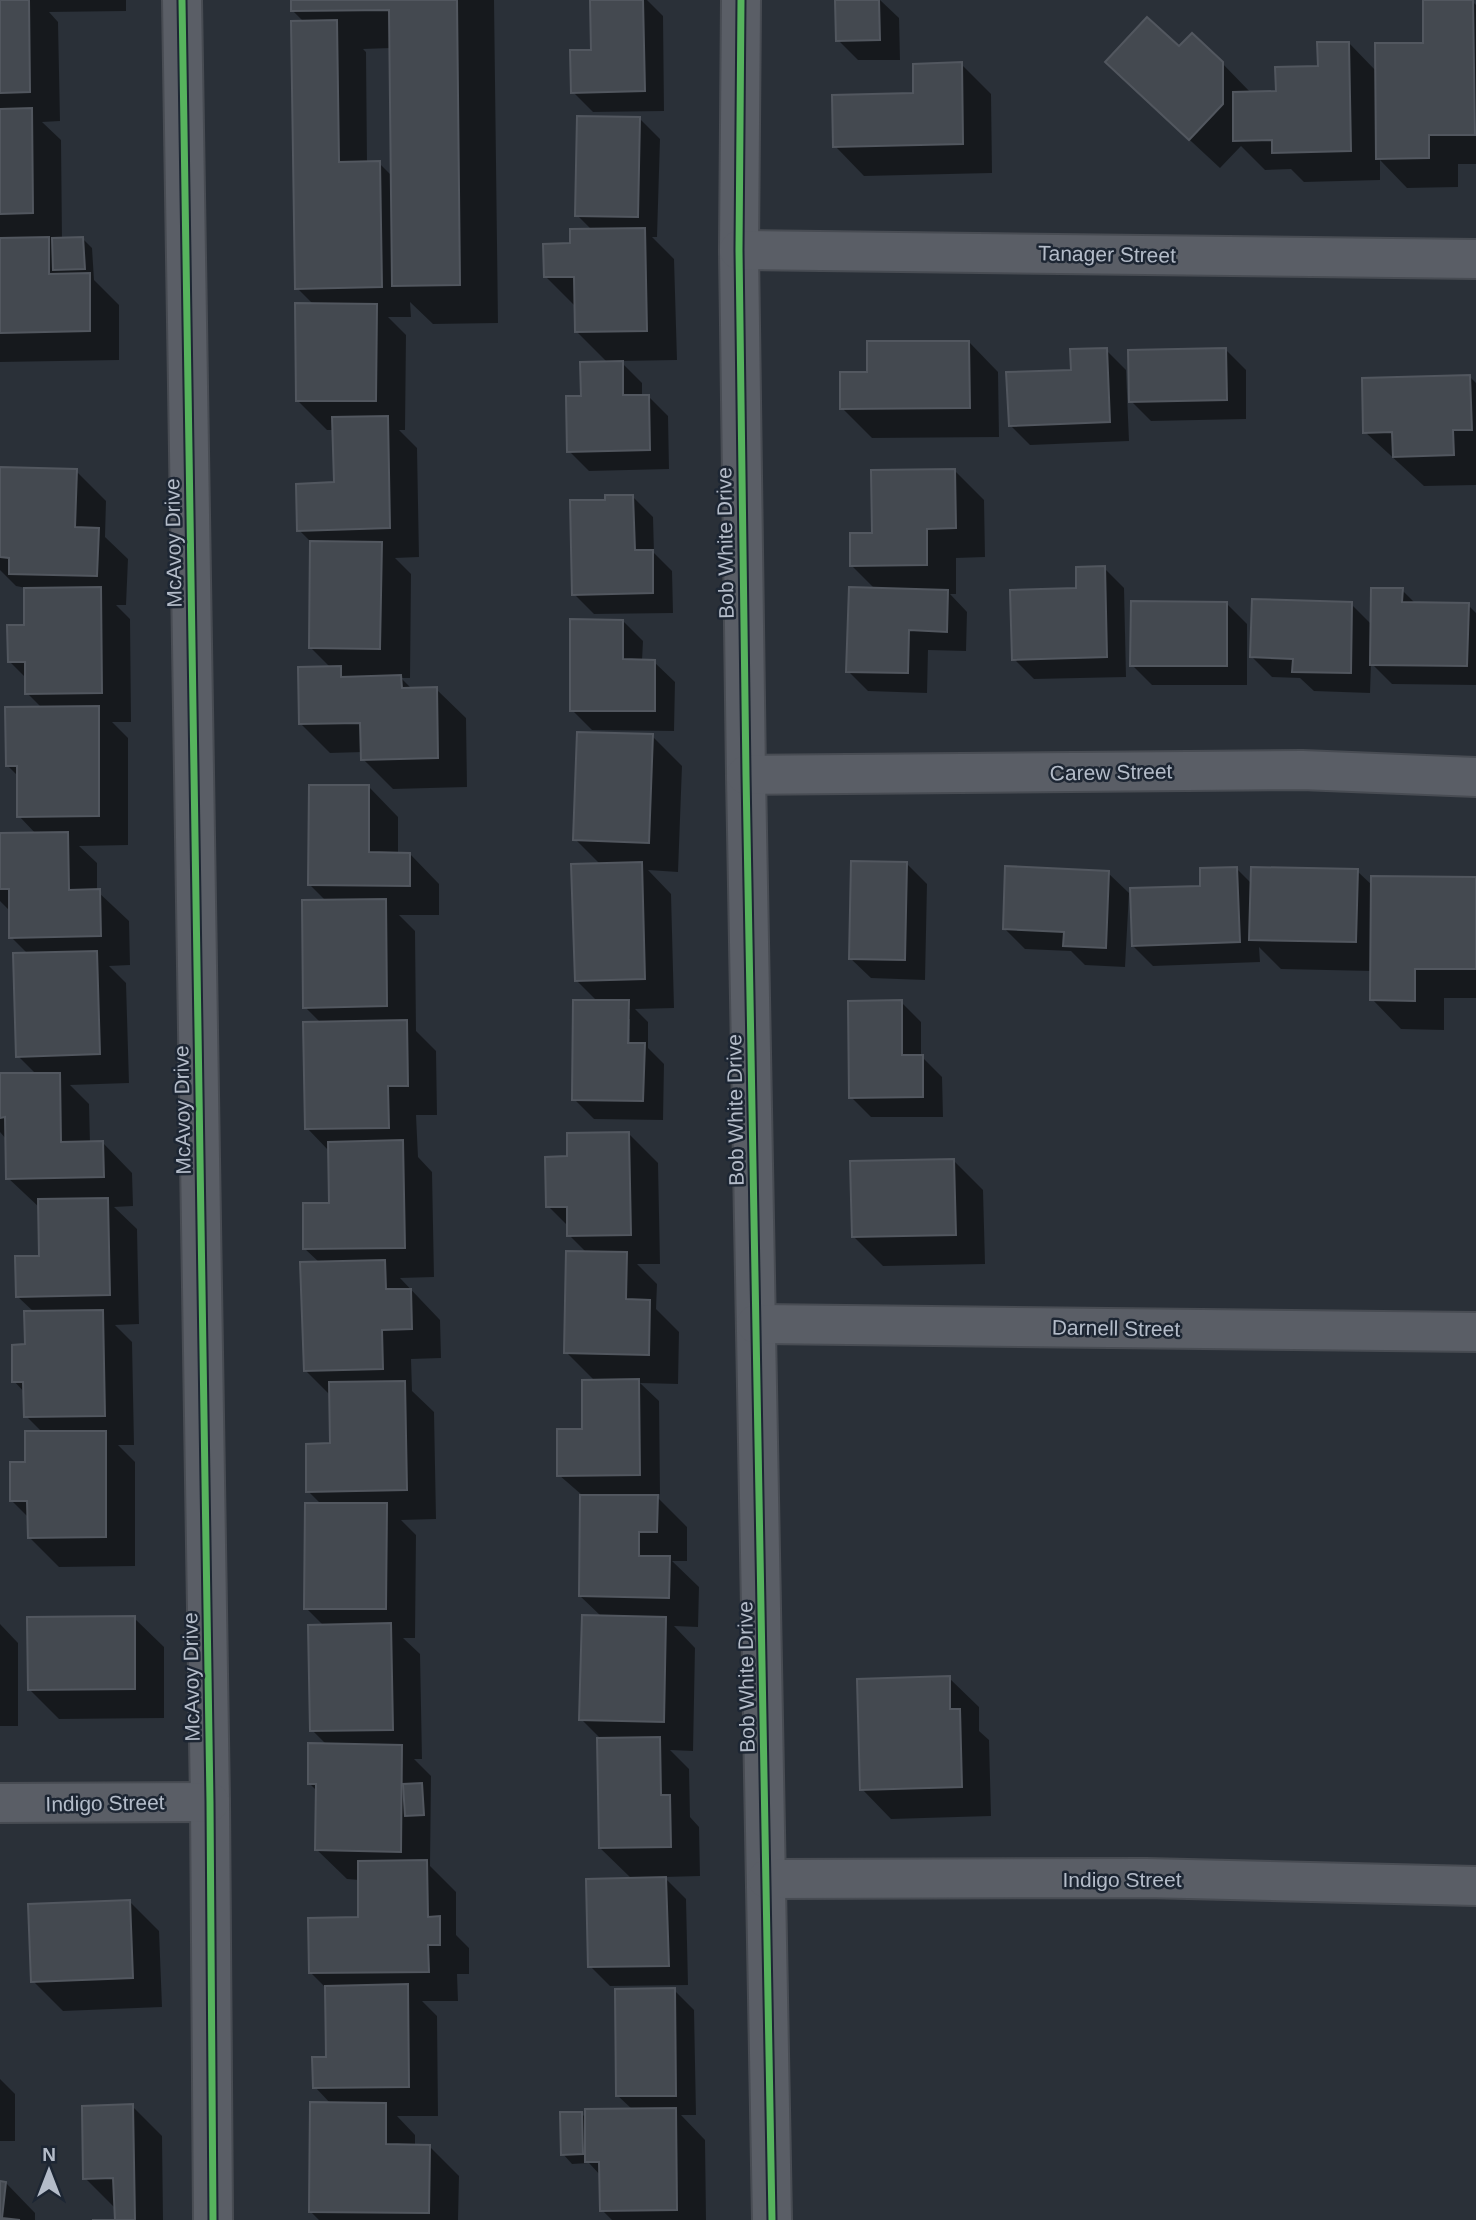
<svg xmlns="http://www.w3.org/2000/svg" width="1476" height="2220" font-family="Arial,sans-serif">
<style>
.shadow{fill:#0007;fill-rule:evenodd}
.building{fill:#444950;stroke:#52575f;stroke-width:2}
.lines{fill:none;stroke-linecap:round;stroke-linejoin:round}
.minor-casing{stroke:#484c53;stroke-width:42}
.minor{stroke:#5a5e66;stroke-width:38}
.cycleway-casing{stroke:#1d2633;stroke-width:11}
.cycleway{stroke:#56b35d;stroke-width:7}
.labels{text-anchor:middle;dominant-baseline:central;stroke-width:5;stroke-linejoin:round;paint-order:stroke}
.street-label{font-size:21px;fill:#b4bcc9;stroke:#1d2633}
</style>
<rect width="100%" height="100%" fill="#2a3038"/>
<g class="shadow">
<polygon points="0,0 126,0 126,11 49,12 58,22 60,121 42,122 61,140 62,240 83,239 92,248 94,280 119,305 119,360 0,362"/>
<path d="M293,0H494L498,323L433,324L410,302L411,317H388L406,335L405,430H399L417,448L419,557L395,558L411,574L410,678H401L412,689H436L466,718L467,787L393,789L363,759V752L330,753L300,723L331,668L310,647L312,543L299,530L336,484L334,430H327L297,400L314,305L297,288L304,22L293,11ZM391,48L393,177L379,163H367L366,52L363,49Z"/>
<polygon points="592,0 647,0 663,16 664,111 593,112 573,92 593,52"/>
<polygon points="837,0 880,0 899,18 900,60 858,60 838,40"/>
<polygon points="1473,2 1476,5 1476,164 1458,164 1458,187 1407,188 1380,160 1380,180 1304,182 1291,169 1265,170 1241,146 1220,168 1137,91 1179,49 1222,63 1252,94 1278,93 1320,68 1349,43 1377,72 1425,45"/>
<polygon points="961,64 991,94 992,173 864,176 835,146"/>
<polygon points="640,119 660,139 657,237 652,237 674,259 677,360 620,361 642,383 642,396 648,396 668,416 669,469 589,471 569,451 583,398 608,363 576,331 576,307 546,277 572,245 592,230 577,215"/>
<polygon points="969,342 998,372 999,437 872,438 842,408 869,373"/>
<polygon points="1106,350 1126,370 1129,441 1030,445 1010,425 1073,371"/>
<polygon points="1226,350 1246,370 1246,419 1151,421 1131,401"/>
<polygon points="1470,377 1476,383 1476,485 1424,486 1365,432"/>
<polygon points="0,469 76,471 106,501 105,537 128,559 126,605 116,605 130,619 131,722 112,722 128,738 128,845 79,846 97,863 97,891 129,921 130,965 109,966 126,983 129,1083 70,1085 89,1104 90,1143 103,1143 132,1173 133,1206 114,1207 137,1229 139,1324 115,1325 132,1342 134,1445 118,1445 135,1462 135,1566 59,1567 29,1537 29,1518 12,1501 42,1432 26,1416 25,1393 14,1381 35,1313 18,1297 41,1257 40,1208 8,1178 7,1140 0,1132 0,1075 37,1075 18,1056 28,954 11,937 11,912 0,901 0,835 36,834 19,816 19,777 8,766 43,709 27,693 27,679 9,661 26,627 26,588 16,586 0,570"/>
<polygon points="954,470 984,500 985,557 956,558 956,594 950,594 967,612 966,651 928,650 927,693 868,691 848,671 876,590 852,566 874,534"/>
<polygon points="633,497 653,517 654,553 672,571 673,613 594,614 574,594 572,502"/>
<polygon points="1104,568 1124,588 1126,677 1034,679 1014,659 1078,590"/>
<polygon points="1402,590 1416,604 1468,605 1476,613 1476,685 1392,684 1371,663 1370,693 1314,691 1300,678 1272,677 1252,657 1351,604 1372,625"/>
<polygon points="1227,604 1247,624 1247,685 1152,685 1132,665"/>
<polygon points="623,621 643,641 642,661 654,662 675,682 674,731 592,730 572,710"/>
<path d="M652,736L682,766L678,872L648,870L671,894L674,1008L635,1009L648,1022V1048L664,1064L663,1120L594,1119L574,1099L598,1002L576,980L601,865L575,839ZM627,1019H630V1051H626Z"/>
<polygon points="369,787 398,817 398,854 410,854 439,884 439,915 399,915 415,931 416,1031 436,1051 437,1115 416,1115 418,1157 432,1172 434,1277 400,1278 440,1320 441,1358 411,1359 412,1391 434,1412 436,1519 401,1520 416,1535 415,1638 403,1638 420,1654 422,1759 414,1759 431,1776 430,1866 456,1892 456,1935 469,1948 469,1974 457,1974 458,2001 422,2001 437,2016 438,2116 397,2116 415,2135 415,2146 429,2146 459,2176 458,2220 319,2220 310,2211 331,2104 315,2087 328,2058 327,1989 310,1972 360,1919 359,1880 347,1879 317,1850 317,1791 309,1783 327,1745 312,1730 324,1626 306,1608 322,1505 308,1491 332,1445 331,1396 306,1371 320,1263 305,1249 330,1205 329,1151 307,1128 321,1023 305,1007 327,902 309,884"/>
<polygon points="907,864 927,884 925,980 871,978 850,958"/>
<polygon points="1237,869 1252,884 1357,871 1373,886 1476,879 1476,998 1444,998 1444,1030 1401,1029 1372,999 1372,971 1281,969 1259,947 1260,962 1153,966 1133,946 1202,887"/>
<polygon points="1108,873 1129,893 1125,967 1085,965 1071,951 1025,949 1005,929"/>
<polygon points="901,1002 921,1022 921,1056 942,1077 943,1117 871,1117 851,1097"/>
<polygon points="628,1133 658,1163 660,1264 637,1264 657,1284 656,1309 679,1332 678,1384 640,1383 659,1401 660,1494 655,1495 687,1527 687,1561 672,1561 699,1587 698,1627 674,1626 695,1648 693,1751 670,1750 689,1769 690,1817 699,1827 700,1876 664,1877 686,1899 688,1985 610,1986 590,1966 632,1879 600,1848 602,1740 581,1719 602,1617 580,1596 582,1495 559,1475 584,1430 596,1382 566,1352 587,1253 569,1235 569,1227 548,1206 569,1158"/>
<polygon points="953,1160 983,1190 985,1264 883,1266 853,1236"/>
<polygon points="134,1618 164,1647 164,1718 59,1719 29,1689"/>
<polygon points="0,1624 18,1643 18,1726 0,1726"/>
<polygon points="949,1678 979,1707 979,1731 989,1740 991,1816 891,1819 862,1789"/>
<polygon points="129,1901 159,1931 162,2007 63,2011 33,1981"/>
<polygon points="674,1990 694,2010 696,2115 681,2115 705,2140 706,2220 612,2220 602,2210 601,2176 589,2163 572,2164 563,2154 582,2114 586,2118 633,2110 618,2096"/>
<polygon points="0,2079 15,2094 15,2141 0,2141"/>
<polygon points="132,2106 162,2136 163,2220 116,2220 115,2208 85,2178"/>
<polygon points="0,2183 6,2183 35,2213 35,2220 0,2220"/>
</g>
<g class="building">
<polygon points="0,0 29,0 30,92 0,93"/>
<polygon points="291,0 457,0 460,285 392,286 389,10 291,11"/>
<polygon points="590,0 643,0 645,91 571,93 570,50 591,50"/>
<polygon points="835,0 879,0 880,40 836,41"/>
<polygon points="1423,0 1473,0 1475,135 1429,135 1429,158 1376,159 1375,43 1423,43"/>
<polygon points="1147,17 1179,46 1192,33 1223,62 1223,104 1189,140 1105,62"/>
<polygon points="337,20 339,162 380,161 382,287 295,289 291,21"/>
<polygon points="1317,42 1349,42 1351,151 1272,153 1272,140 1233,141 1233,92 1276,91 1275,67 1318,66"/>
<polygon points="962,62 963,144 833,147 832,95 913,93 913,64"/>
<polygon points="32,108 33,213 0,214 0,109"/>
<polygon points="577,116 640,117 638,217 575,216"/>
<polygon points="645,228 647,331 575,332 574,277 544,277 543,244 570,243 570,229"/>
<polygon points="49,237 49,274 90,273 90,331 0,333 0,238"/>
<polygon points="83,237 85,269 53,270 52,238"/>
<polygon points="295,303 377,304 376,401 296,401"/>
<polygon points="867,341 969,341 970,408 840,409 840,372 867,372"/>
<polygon points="1107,348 1110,422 1009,426 1006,372 1071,370 1070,349"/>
<polygon points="1226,348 1227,400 1129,402 1128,350"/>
<polygon points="623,361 623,395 649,395 650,450 567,452 566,396 581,396 580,362"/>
<polygon points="1470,375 1472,430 1453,430 1454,455 1393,457 1392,432 1363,433 1362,378"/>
<polygon points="388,416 390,528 297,531 296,484 334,482 332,417"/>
<polygon points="0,467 77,469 75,527 99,528 97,576 9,574 9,558 0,557"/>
<polygon points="955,469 956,528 927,529 927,565 850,566 850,533 872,533 871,470"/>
<polygon points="605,495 633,495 635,550 653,550 653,593 572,595 570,500 605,500"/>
<polygon points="310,541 382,542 380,649 309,648"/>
<polygon points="1105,566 1107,657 1012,660 1010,590 1076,588 1076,567"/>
<polygon points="101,587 102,693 25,694 25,662 8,662 7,625 24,625 24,588"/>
<polygon points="849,587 948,590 947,632 909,630 908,673 846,672"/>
<polygon points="1371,588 1403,588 1402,602 1469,603 1467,666 1370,665"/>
<polygon points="1252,599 1352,602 1351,673 1292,672 1293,659 1250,657"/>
<polygon points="1131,601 1227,602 1227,666 1130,666"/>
<polygon points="570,619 623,620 623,659 655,660 655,711 570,711"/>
<polygon points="341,666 341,677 401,675 402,688 437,687 438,758 361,760 360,723 299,724 298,667"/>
<polygon points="99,706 99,816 17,817 17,766 6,766 5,707"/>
<polygon points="577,732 653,734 649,843 573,840"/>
<polygon points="309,785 369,785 369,852 410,853 410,886 308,885"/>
<polygon points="68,832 69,890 100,889 101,936 9,938 9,889 0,889 0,833"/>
<polygon points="851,861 907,862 905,960 849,959"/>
<polygon points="642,862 645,979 575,981 571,864"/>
<polygon points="1005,866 1109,871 1106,948 1063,946 1064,932 1003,929"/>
<polygon points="1237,867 1240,942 1132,946 1130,888 1200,886 1200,868"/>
<polygon points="1251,867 1358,869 1356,942 1249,940"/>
<polygon points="1371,876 1476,877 1476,969 1415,969 1415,1001 1370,1000"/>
<polygon points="386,899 387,1006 303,1008 302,900"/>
<polygon points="97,951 100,1054 16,1057 13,953"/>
<polygon points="573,1000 629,1000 628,1043 645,1043 643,1101 572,1100"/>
<polygon points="902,1000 902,1055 923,1055 923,1097 849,1098 848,1001"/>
<polygon points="407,1020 408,1086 388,1086 389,1128 305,1129 303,1022"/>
<polygon points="0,1073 60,1073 61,1142 103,1141 104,1177 6,1179 5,1117 0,1118"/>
<polygon points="629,1132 631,1235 567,1236 567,1207 546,1207 545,1157 567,1156 567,1133"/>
<polygon points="403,1140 405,1248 303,1249 303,1203 329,1203 328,1142"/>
<polygon points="954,1159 956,1235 852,1237 850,1161"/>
<polygon points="108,1198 110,1295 16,1297 15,1256 39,1256 38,1199"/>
<polygon points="566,1251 627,1252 626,1299 650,1300 649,1355 564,1353"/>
<polygon points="385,1260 386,1289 411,1289 412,1329 382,1330 383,1369 304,1371 300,1262"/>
<polygon points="103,1310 105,1416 24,1417 23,1382 12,1382 12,1345 25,1344 24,1311"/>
<polygon points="639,1379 640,1475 557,1476 557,1429 582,1429 582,1380"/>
<polygon points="405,1381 407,1490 306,1492 306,1444 330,1443 329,1382"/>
<polygon points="25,1431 106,1431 106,1537 28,1538 27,1501 10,1501 10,1462 25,1462"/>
<polygon points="580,1495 658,1495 657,1532 639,1532 639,1556 670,1556 669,1598 579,1596"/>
<polygon points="305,1503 387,1503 386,1609 304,1609"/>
<polygon points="582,1615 666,1617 664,1722 579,1720"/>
<polygon points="135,1616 135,1689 28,1690 27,1617"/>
<polygon points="391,1623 393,1730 310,1731 308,1625"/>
<polygon points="950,1676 950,1709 960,1709 962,1787 860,1790 857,1679"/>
<polygon points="660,1737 661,1795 670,1795 671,1847 599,1848 597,1738"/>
<polygon points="308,1743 402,1745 401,1852 315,1850 316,1784 308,1784"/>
<polygon points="422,1783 424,1815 405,1816 403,1784"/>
<polygon points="427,1860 428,1917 440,1916 440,1945 428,1945 429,1972 309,1973 308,1918 358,1917 358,1861"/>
<polygon points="666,1877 669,1966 588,1967 586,1879"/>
<polygon points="130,1900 133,1978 31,1982 28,1904"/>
<polygon points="408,1984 409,2087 313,2088 312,2057 326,2057 325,1986"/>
<polygon points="675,1988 676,2096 616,2096 615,1989"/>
<polygon points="310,2102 386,2103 386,2144 430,2145 429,2213 309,2212"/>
<polygon points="133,2104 135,2220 92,2220 115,2220 113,2178 83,2179 82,2106"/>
<polygon points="676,2108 677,2210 600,2211 599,2162 585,2162 585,2109"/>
<polygon points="560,2112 582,2112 583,2154 561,2155"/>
<polygon points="0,2181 6,2182 2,2218 20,2220 0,2220"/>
</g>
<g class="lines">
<defs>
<g id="minor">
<polyline points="182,0 210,1802 213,2220"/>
<polyline points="741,0 739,250 746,775 772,2220"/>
<polyline points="739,250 1476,259"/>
<polyline points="746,775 1302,770 1476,777"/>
<polyline points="756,1324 1476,1332"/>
<polyline points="0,1803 210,1802"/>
<polyline points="767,1879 1146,1878 1476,1886"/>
</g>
</defs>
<use href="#minor" class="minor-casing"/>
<use href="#minor" class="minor"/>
<defs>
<g id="cycleway">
<polyline points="182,0 210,1802 213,2220"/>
<polyline points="741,0 739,250 746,775 772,2220"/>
</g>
</defs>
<use href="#cycleway" class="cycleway-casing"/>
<use href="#cycleway" class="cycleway"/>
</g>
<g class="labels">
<g class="street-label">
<text transform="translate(1107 254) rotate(1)">Tanager Street</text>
<text transform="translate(173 543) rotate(-91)">McAvoy Drive</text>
<text transform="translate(725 543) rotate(-91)">Bob White Drive</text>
<text transform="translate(1111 772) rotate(-1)">Carew Street</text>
<text transform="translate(182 1110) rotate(-91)">McAvoy Drive</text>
<text transform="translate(735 1110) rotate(-91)">Bob White Drive</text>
<text transform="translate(1116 1328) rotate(1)">Darnell Street</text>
<text transform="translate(191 1677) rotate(-91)">McAvoy Drive</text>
<text transform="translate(746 1677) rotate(-91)">Bob White Drive</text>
<text transform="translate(105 1803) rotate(-1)">Indigo Street</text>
<text x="1122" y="1879">Indigo Street</text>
</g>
</g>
<g transform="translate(49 2171)" stroke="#1d2633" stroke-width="5" paint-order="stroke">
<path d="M0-5L12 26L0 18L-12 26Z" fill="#b4bcc9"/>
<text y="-10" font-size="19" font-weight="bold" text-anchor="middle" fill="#b4bcc9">N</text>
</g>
</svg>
